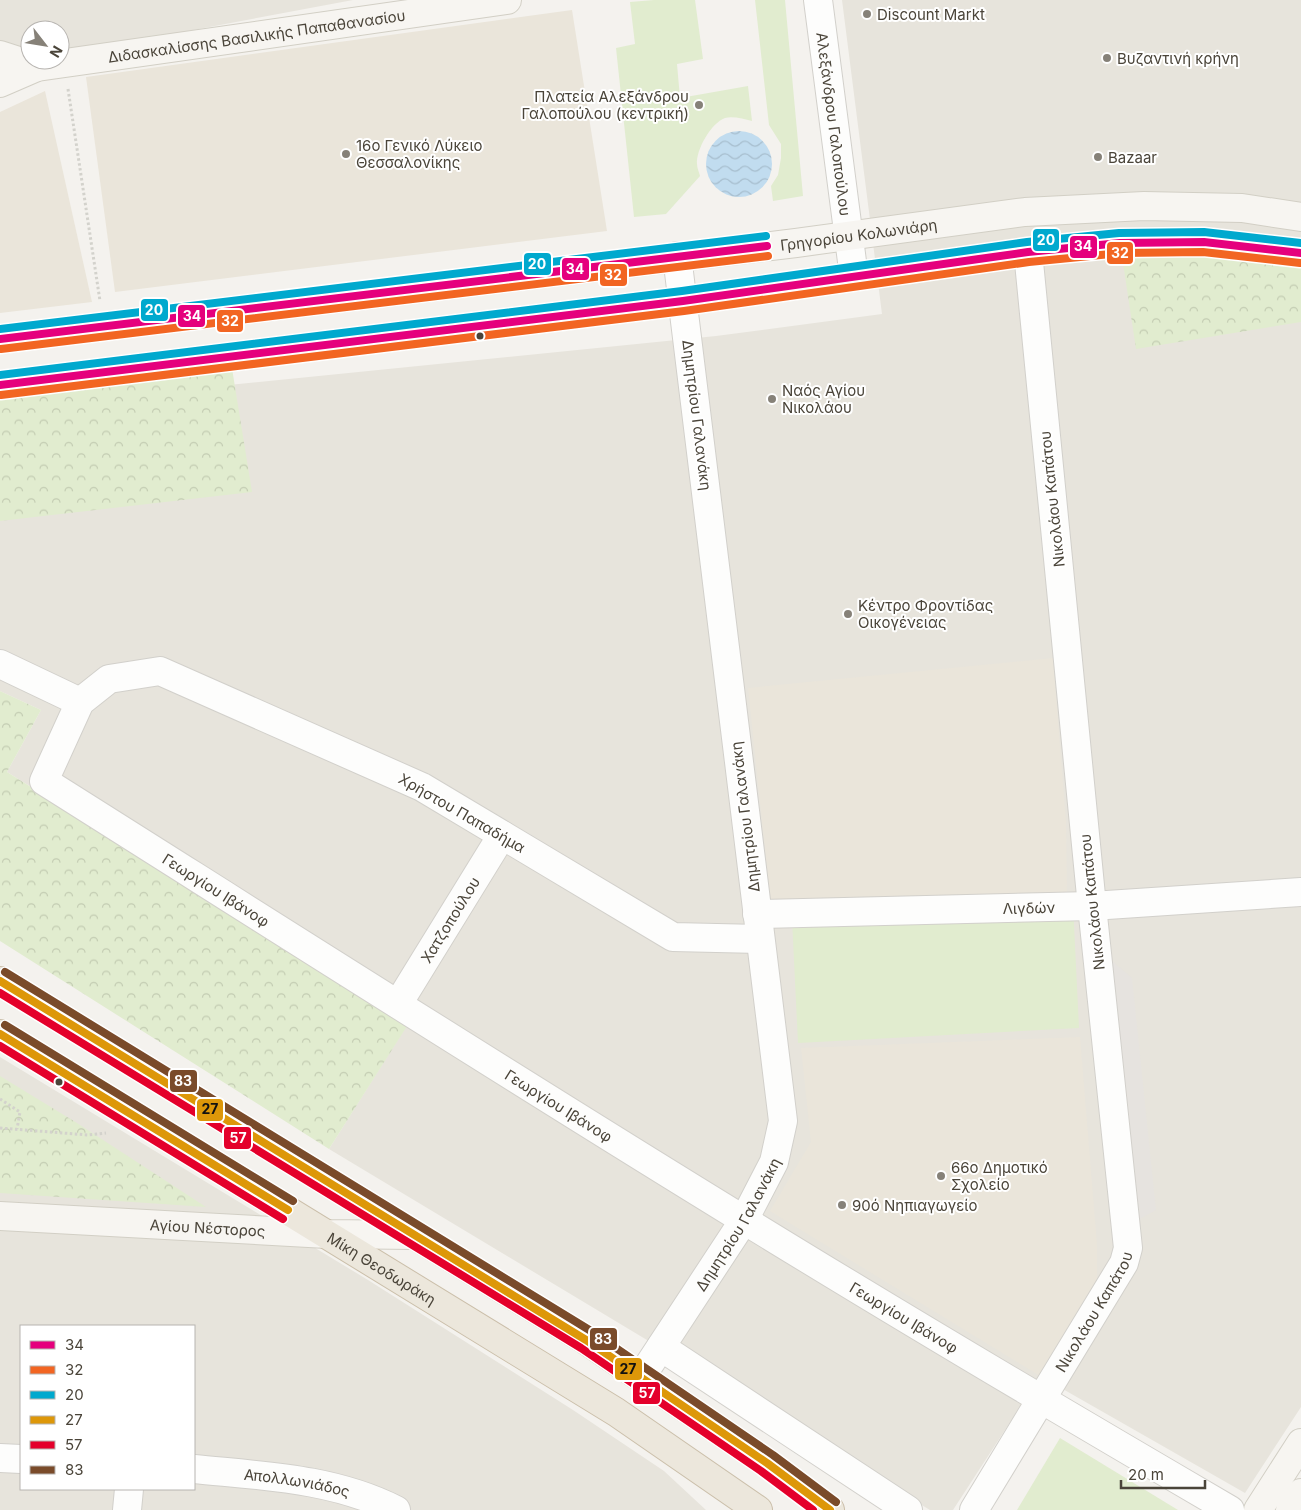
<svg xmlns="http://www.w3.org/2000/svg" width="1301" height="1510" font-family="Inter,sans-serif">
<style>
.residential{fill:#e7e4dc;fill-rule:evenodd}
.education{fill:#eae5da}
.grass{fill:#e1eccf}
.park{fill:url(#park-crowns)}
.parking{fill:#e6e3df}
.water{fill:url(#water-waves)}
.lines{fill:none;stroke-linecap:round;stroke-linejoin:round}
.street-casing{stroke:#d2d0cb;stroke-width:30}
.secondary-casing{stroke:#d2cfc5;stroke-width:30}
.highway-casing{stroke:#cbbfaa;stroke-width:30}
.path{stroke:#d3d2cc;stroke-width:3;stroke-dasharray:2.5 2.5;stroke-linecap:butt}
.street{stroke:#fdfdfc;stroke-width:28}
.secondary{stroke:#f7f5f1;stroke-width:28}
.highway{stroke:#ece7dc;stroke-width:28}
.bus-1-casing{stroke:#fff;stroke-width:11}
.bus-2-casing{stroke:#fff;stroke-width:11}
.bus-3-casing{stroke:#fff;stroke-width:11}
.bus-4-casing{stroke:#fff;stroke-width:11}
.bus-5-casing{stroke:#fff;stroke-width:11}
.bus-6-casing{stroke:#fff;stroke-width:11}
.bus-1{stroke:#e5007d;stroke-width:8}
.bus-2{stroke:#f26522;stroke-width:8}
.bus-3{stroke:#00a9ce;stroke-width:8}
.bus-4{stroke:#dd9709;stroke-width:8}
.bus-5{stroke:#e4002b;stroke-width:8}
.bus-6{stroke:#7a4b2a;stroke-width:8}
.poi-dot{fill:#868178;stroke:#fff;stroke-width:2}
.bus-dot{fill:#4a4439;stroke:#fff;stroke-width:2}
.labels{text-anchor:middle;dominant-baseline:central;stroke-width:4;stroke-linejoin:round;paint-order:stroke}
.poi-label{font-size:15px;fill:#4a4439;stroke:#fff;text-anchor:start}
.street-label{font-size:15px;fill:#4a4439;stroke:#fff}
.line-badge{stroke:#fff;stroke-width:2}
.badge-label{font-size:14px;text-anchor:middle;font-weight:bold;fill:#fff}
.pale-badge-label{font-size:14px;text-anchor:middle;font-weight:bold;fill:#111}
</style>
<defs>
<pattern id="park-crowns" width="20" height="18" patternUnits="userSpaceOnUse" patternTransform="scale(1.25)"><rect width="20" height="18" fill="#e1eccf"/><path d="M2 6a3 3 0 1 1 6 0M12 15a3 3 0 1 1 6 0" fill="none" stroke="#c3ccb2"/></pattern>
<pattern id="water-waves" width="16" height="10" patternUnits="userSpaceOnUse" patternTransform="scale(1.25)"><rect width="16" height="10" fill="#c1dcef"/><path d="M0 5q4-4 8 0t8 0" fill="none" stroke="#a7bece"/></pattern>
</defs>
<rect width="100%" height="100%" fill="#f4f2ee"/>
<g class="residential">
<polygon points="0,0 353,0 60,55 60,30 30,30 30,52 0,47"/>
<polygon points="842,0 1301,0 1301,1407 1245,1493 1040,1376 953,1510 930,1510 329,1149 409,1022 7,772 41,710 0,691 0,408 716,336 882,314"/>
<path d="M0,1057L368,1280L573,1410L664,1471L706,1510H0ZM21,1326H194V1489H21Z"/>
</g>
<g class="education">
<polygon points="572,10 607,231 115,292 86,77"/>
<polygon points="45,91 92,302 0,313 0,112"/>
<polygon points="1053,658 1066,822 1067,897 771,906 748,688"/>
<polygon points="1080,1037 1097,1245 1097,1280 1040,1376 770,1211 811,1142 801,1048"/>
</g>
<g class="grass">
<path d="M654,0H695L703,59L677,64L680,98L748,86L752,121C744,119 733,116 725,118C711,123 696,150 697,164C697,168 699,172 700,176L666,214L634,217L616,48L635,44L630,2Z"/>
<polygon points="755,0 785,0 803,196 773,201 771,186 778,175 781,158 781,144 769,125"/>
<polygon points="1073,904 1079,1028 798,1043 792,919"/>
<polygon points="1060,1438 1178,1510 1017,1510"/>
</g>
<g class="park">
<polygon points="1120,243 1301,255 1301,322 1136,349"/>
<polygon points="230,356 252,492 0,521 0,385"/>
<polygon points="0,691 41,710 7,772 409,1023 329,1149 0,941"/>
<polygon points="0,1076 77,1123 206,1207 0,1193"/>
</g>
<polygon class="parking" points="1112,961 1132,978 1156,1210 1136,1221"/>
<circle class="water" cx="739" cy="164" r="33"/>
<g class="lines">
<defs>
<g id="street">
<path id="s1" d="M818,0L854,277"/>
<polyline points="0,664 80,702"/>
<path id="s2" d="M757,914L1092,906L1301,892"/>
<path id="s3" d="M760,939L673,937L422,787L160,671L109,679L80,702L44,781C277,928 509,1076 744,1220C905,1319 1067,1415 1230,1510"/>
<path id="s4" d="M398,1004L502,835"/>
<polyline points="661,1347 908,1510"/>
<path id="s5" d="M641,1377L744,1220L774,1162L783,1121L677,256"/>
<polyline points="0,1458 21,1459"/>
<path id="s6" d="M194,1469C263,1476 333,1478 396,1510"/>
<polyline points="127,1510 129,1489"/>
<path id="s7" d="M974,1510L1124,1263L1128,1248L1092,906L1028,252"/>
</g>
<g id="secondary">
<polyline points="0,55 37,67"/>
<path id="s8" d="M0,83L37,67L507,0"/>
<path id="s9" d="M0,339L796,243L1025,212L1144,206L1242,208L1301,217"/>
<polyline points="0,385 683,301 1028,252 1120,243 1204,242 1301,253"/>
<path id="s10" d="M0,1216L327,1234L414,1235"/>
<polyline points="1258,1510 1301,1443"/>
<polyline points="1290,1510 1301,1493"/>
</g>
<g id="highway">
<polyline points="0,981 586,1340 767,1463 830,1510"/>
<path id="s11" d="M0,1034L616,1412L758,1510"/>
</g>
</defs>
<use href="#street" class="street-casing"/>
<use href="#secondary" class="secondary-casing"/>
<use href="#highway" class="highway-casing"/>
<g class="path">
<polyline points="68,89 100,301"/>
<polyline points="0,1099 20,1112 17,1129"/>
<polyline points="0,1128 88,1135 106,1133"/>
</g>
<use href="#street" class="street"/>
<use href="#secondary" class="secondary"/>
<use href="#highway" class="highway"/>
<defs>
<g id="bus-1">
<polyline points="0,339 767,246"/>
<polyline points="0,385 683,301 1028,252 1120,243 1204,242 1301,253"/>
</g>
<g id="bus-2">
<polyline points="1,349 768,256"/>
<polyline points="1,395 684,311 1029,262 1121,253 1203,252 1300,263"/>
</g>
<g id="bus-3">
<polyline points="0,329 766,236"/>
<polyline points="0,375 682,291 1027,242 1119,233 1204,232 1301,243"/>
</g>
<g id="bus-4">
<polyline points="0,981 586,1340 767,1463 830,1510"/>
<polyline points="0,1034 288,1210"/>
</g>
<g id="bus-5">
<polyline points="0,993 581,1348 761,1471 813,1510"/>
<polyline points="0,1046 283,1219"/>
</g>
<g id="bus-6">
<polyline points="5,972 591,1331 773,1455 836,1502"/>
<polyline points="5,1025 293,1201"/>
</g>
</defs>
<use href="#bus-1" class="bus-1-casing"/>
<use href="#bus-2" class="bus-2-casing"/>
<use href="#bus-3" class="bus-3-casing"/>
<use href="#bus-4" class="bus-4-casing"/>
<use href="#bus-5" class="bus-5-casing"/>
<use href="#bus-6" class="bus-6-casing"/>
<use href="#bus-1" class="bus-1"/>
<use href="#bus-2" class="bus-2"/>
<use href="#bus-3" class="bus-3"/>
<use href="#bus-4" class="bus-4"/>
<use href="#bus-5" class="bus-5"/>
<use href="#bus-6" class="bus-6"/>
</g>
<g class="poi-dot">
<circle cx="867" cy="14" r="5"/>
<circle cx="1107" cy="58" r="5"/>
<circle cx="699" cy="105" r="5"/>
<circle cx="346" cy="154" r="5"/>
<circle cx="1098" cy="157" r="5"/>
<circle cx="772" cy="399" r="5"/>
<circle cx="848" cy="614" r="5"/>
<circle cx="941" cy="1176" r="5"/>
<circle cx="842" cy="1205" r="5"/>
</g>
<g class="bus-dot">
<circle cx="480" cy="336" r="4.5"/>
<circle cx="59" cy="1082" r="4.5"/>
</g>
<g class="labels">
<g class="poi-label">
<text x="877" y="14">Discount Markt</text>
<text x="1117" y="58">Βυζαντινή κρήνη</text>
<text x="689" y="96" text-anchor="end">Πλατεία Αλεξάνδρου<tspan x="689" dy="17">Γαλοπούλου (κεντρική)</tspan></text>
<text x="356" y="145">16ο Γενικό Λύκειο<tspan x="356" dy="17">Θεσσαλονίκης</tspan></text>
<text x="1108" y="157">Bazaar</text>
<text x="782" y="390">Ναός Αγίου<tspan x="782" dy="17">Νικολάου</tspan></text>
<text x="858" y="605">Κέντρο Φροντίδας<tspan x="858" dy="17">Οικογένειας</tspan></text>
<text x="951" y="1167">66ο Δημοτικό<tspan x="951" dy="17">Σχολείο</tspan></text>
<text x="852" y="1205">90ό Νηπιαγωγείο</text>
</g>
<g class="street-label">
<text stroke="none"><textPath href="#s8" startOffset="262">Διδασκαλίσσης Βασιλικής Παπαθανασίου</textPath></text>
<text stroke="none"><textPath href="#s1" startOffset="125">Αλεξάνδρου Γαλοπούλου</textPath></text>
<text stroke="none"><textPath href="#s9" startOffset="865">Γρηγορίου Κολωνιάρη</textPath></text>
<text transform="translate(697 415) rotate(83)">Δημητρίου Γαλανάκη</text>
<text transform="translate(1052 499) rotate(-96)">Νικολάου Καπάτου</text>
<text transform="translate(462 813) rotate(30)">Χρήστου Παπαδήμα</text>
<text transform="translate(745 817) rotate(-97)">Δημητρίου Γαλανάκη</text>
<text stroke="none"><textPath href="#s3" startOffset="1045">Γεωργίου Ιβάνοφ</textPath></text>
<text transform="translate(1092 902) rotate(-96)">Νικολάου Καπάτου</text>
<text stroke="none"><textPath href="#s2" startOffset="272">Λιγδών</textPath></text>
<text stroke="none"><textPath href="#s4" startOffset="99">Χατζοπούλου</textPath></text>
<text stroke="none"><textPath href="#s3" startOffset="1450">Γεωργίου Ιβάνοφ</textPath></text>
<text stroke="none"><textPath href="#s5" startOffset="181">Δημητρίου Γαλανάκη</textPath></text>
<text stroke="none"><textPath href="#s10" startOffset="208">Αγίου Νέστορος</textPath></text>
<text stroke="none"><textPath href="#s11" startOffset="448">Μίκη Θεοδωράκη</textPath></text>
<text stroke="none"><textPath href="#s7" startOffset="232">Νικολάου Καπάτου</textPath></text>
<text stroke="none"><textPath href="#s3" startOffset="1855">Γεωργίου Ιβάνοφ</textPath></text>
<text stroke="none"><textPath href="#s6" startOffset="104">Απολλωνιάδος</textPath></text>
</g>
</g>
<g class="line-badge">
<rect x="1032" y="228" width="28" height="24" rx="5" fill="#00a9ce"/>
<rect x="1069" y="235" width="29" height="24" rx="5" fill="#e5007d"/>
<rect x="1106" y="241" width="28" height="24" rx="5" fill="#f26522"/>
<rect x="523" y="252" width="29" height="24" rx="5" fill="#00a9ce"/>
<rect x="561" y="257" width="29" height="24" rx="5" fill="#e5007d"/>
<rect x="599" y="263" width="29" height="24" rx="5" fill="#f26522"/>
<rect x="140" y="298" width="29" height="24" rx="5" fill="#00a9ce"/>
<rect x="177" y="304" width="29" height="24" rx="5" fill="#e5007d"/>
<rect x="216" y="309" width="28" height="24" rx="5" fill="#f26522"/>
<rect x="169" y="1069" width="29" height="24" rx="5" fill="#7a4b2a"/>
<rect x="196" y="1098" width="28" height="24" rx="5" fill="#dd9709"/>
<rect x="223" y="1126" width="29" height="24" rx="5" fill="#e4002b"/>
<rect x="589" y="1327" width="29" height="24" rx="5" fill="#7a4b2a"/>
<rect x="614" y="1357" width="29" height="24" rx="5" fill="#dd9709"/>
<rect x="632" y="1381" width="29" height="24" rx="5" fill="#e4002b"/>
</g>
<g class="badge-label">
<text x="1046" y="245">20</text>
<text x="1083" y="251">34</text>
<text x="1120" y="258">32</text>
<text x="537" y="269">20</text>
<text x="575" y="274">34</text>
<text x="613" y="280">32</text>
<text x="154" y="315">20</text>
<text x="192" y="321">34</text>
<text x="230" y="326">32</text>
<text x="183" y="1086">83</text>
<text x="238" y="1143">57</text>
<text x="603" y="1344">83</text>
<text x="647" y="1398">57</text>
</g>
<g class="pale-badge-label">
<text x="210" y="1114">27</text>
<text x="628" y="1374">27</text>
</g>
<rect x="20" y="1325" width="175" height="165" fill="#ffffff" stroke="#b7b4b0"/>
<rect x="30" y="1341" width="25" height="8" fill="#e5007d" stroke="#b7b4b0"/>
<text x="65" y="1350" font-size="15" fill="#4a4439">34</text>
<rect x="30" y="1366" width="25" height="8" fill="#f26522" stroke="#b7b4b0"/>
<text x="65" y="1375" font-size="15" fill="#4a4439">32</text>
<rect x="30" y="1391" width="25" height="8" fill="#00a9ce" stroke="#b7b4b0"/>
<text x="65" y="1400" font-size="15" fill="#4a4439">20</text>
<rect x="30" y="1416" width="25" height="8" fill="#dd9709" stroke="#b7b4b0"/>
<text x="65" y="1425" font-size="15" fill="#4a4439">27</text>
<rect x="30" y="1441" width="25" height="8" fill="#e4002b" stroke="#b7b4b0"/>
<text x="65" y="1450" font-size="15" fill="#4a4439">57</text>
<rect x="30" y="1466" width="25" height="8" fill="#7a4b2a" stroke="#b7b4b0"/>
<text x="65" y="1475" font-size="15" fill="#4a4439">83</text>
<g transform="translate(45 45) rotate(121)"><circle r="24" fill="#ffffff" stroke="#b7b4b0"/>
<path d="M0-4L9 19L0 12L-9 19Z" fill="#868178"/>
<text y="-8" font-size="14" font-weight="bold" text-anchor="middle" fill="#4a4439">N</text>
</g>
<path d="M1121 1480v8h84v-8" fill="none" stroke="#4a4439" stroke-width="2.5"/>
<text x="1128" y="1480" font-size="15" fill="#4a4439" stroke="#ffffff" stroke-width="4" paint-order="stroke">20 m</text>
</svg>
